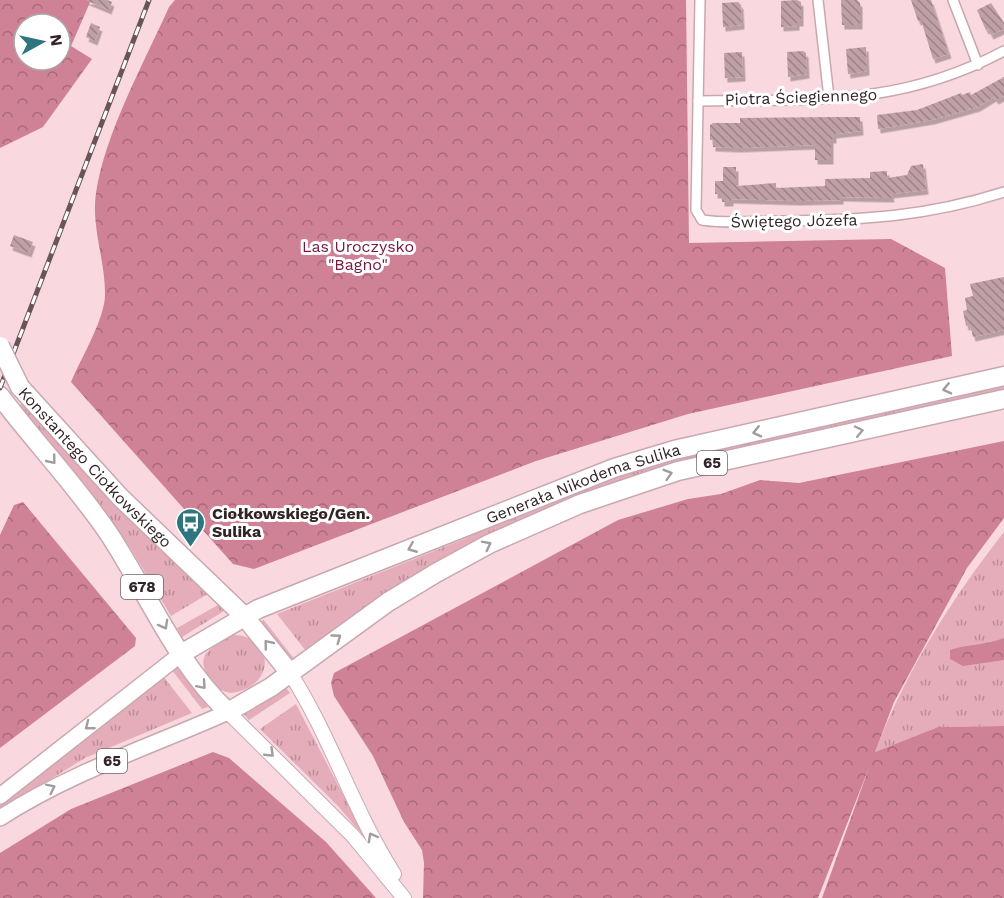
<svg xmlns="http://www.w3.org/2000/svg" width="1004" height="898" font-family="'Work Sans',sans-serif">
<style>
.grass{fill:url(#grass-tufts)}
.forest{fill:url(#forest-crowns);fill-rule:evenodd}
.building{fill:url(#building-back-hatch);filter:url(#shadow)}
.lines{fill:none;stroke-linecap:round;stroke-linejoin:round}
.street-casing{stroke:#c8a8af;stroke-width:12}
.secondary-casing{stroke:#c8a8af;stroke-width:16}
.primary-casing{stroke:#c8a8af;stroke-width:18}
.highway-casing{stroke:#c8a8af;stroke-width:21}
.street{stroke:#fff;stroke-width:9}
.secondary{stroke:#fff;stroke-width:14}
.primary{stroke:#fff;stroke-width:15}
.highway{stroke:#fff;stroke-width:18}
.rail-casing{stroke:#685559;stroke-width:5}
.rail{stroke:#fff;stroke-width:3;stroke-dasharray:9;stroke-linecap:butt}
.highway-bridge-casing{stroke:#c8a8af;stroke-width:21;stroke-linecap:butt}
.highway-bridge{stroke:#fff;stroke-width:18}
.oneway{stroke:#a29c9e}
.labels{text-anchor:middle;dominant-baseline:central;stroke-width:6;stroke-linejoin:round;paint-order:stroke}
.shield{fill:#fff;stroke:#6f6668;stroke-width:1.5}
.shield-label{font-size:15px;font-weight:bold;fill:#312427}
.street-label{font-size:16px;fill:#312427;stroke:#fff}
.park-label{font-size:16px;fill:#75183c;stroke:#fff}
.poi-label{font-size:16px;font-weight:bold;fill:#312427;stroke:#fff;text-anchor:start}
</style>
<defs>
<pattern id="grass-tufts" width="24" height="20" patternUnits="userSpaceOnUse" patternTransform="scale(1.5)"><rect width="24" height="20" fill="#e5adba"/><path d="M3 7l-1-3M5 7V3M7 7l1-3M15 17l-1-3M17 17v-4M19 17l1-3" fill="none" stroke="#ba8d97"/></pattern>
<pattern id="forest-crowns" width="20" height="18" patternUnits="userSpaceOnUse" patternTransform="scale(1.5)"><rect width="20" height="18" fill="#cf8196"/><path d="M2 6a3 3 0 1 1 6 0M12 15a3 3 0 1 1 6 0" fill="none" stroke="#a9697a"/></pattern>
<pattern id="building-back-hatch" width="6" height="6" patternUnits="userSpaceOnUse" patternTransform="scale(1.5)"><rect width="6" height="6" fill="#c0a0a7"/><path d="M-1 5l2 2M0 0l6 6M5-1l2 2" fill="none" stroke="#9d8288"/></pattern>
<filter id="shadow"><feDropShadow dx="2.5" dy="4.5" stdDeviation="0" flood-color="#0004"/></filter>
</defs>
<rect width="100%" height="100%" fill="#fad8df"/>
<g class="grass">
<polygon points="1004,383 1004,390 644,474 576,496 432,564 383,594 306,651 277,614 464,539 507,517 574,490 676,458"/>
<polygon points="22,403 132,522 208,594 171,616 131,549 86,486 19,406"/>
<path d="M1004,532V726L938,727L875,752C905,673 952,598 1004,532Z"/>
<polygon points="218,605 224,611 182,637 177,628"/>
<polygon points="263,619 295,660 293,661 262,623"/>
<path d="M233,635C271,634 280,685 232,693C222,692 219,689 212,681C191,655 212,648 233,635Z"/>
<polygon points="176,666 208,707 202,709 171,669"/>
<polygon points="163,676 192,713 85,758 0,810 0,804"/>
<polygon points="285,686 290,693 249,720 243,713"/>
<polygon points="296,704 366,839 338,806 260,729"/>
</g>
<g class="forest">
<path d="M0,0H91L71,46L92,59L43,127L0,148ZM24,24H60V60H24Z"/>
<path d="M175,0H686L689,243L891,239L945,268L952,356L688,414L536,461L254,569L233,564L71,382C81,358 106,317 105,293C105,260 91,226 96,193C105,133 144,63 169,7Z"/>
<polygon points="1004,441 1004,518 967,568 894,702 875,752 938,727 1004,726 1004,898 822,898 870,765 818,898 423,898 424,863 422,850 404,822 373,756 334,696 331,683 334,673 618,520 688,499 721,494 760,480 799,483"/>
<polygon points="23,502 136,638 135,646 0,748 0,535 14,505"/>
<path d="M1004,638V660L963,666L950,659V650C968,644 987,645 1004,638Z"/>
<polygon points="213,752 229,758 326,842 376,898 0,898 0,853 71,809"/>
</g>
<g class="building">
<polygon points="85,0 107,0 112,2 109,10"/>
<polygon points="797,0 801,2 801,22 797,22 797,26 781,27 781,1"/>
<polygon points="841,0 857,0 860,3 860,25 842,25"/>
<polygon points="911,0 931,0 949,54 933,59 921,20 918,21"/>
<polygon points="738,2 741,5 742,25 723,27 722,3"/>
<polygon points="991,3 1004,23 1004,29 991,35 988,29 986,30 977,10"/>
<polygon points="91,23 100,27 95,41 86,37"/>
<polygon points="866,47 867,71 848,74 846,49"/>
<polygon points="803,51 806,53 807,74 788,77 787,52"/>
<polygon points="742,52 743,77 725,78 724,53"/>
<polygon points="1004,77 1004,96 996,100 994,97 978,107 932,120 878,129 877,115 917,110 961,93 962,95 970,92 971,95"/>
<polygon points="834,117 860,117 861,131 834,134 834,139 831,139 831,160 815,160 815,145 738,148 713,147 713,140 710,140 710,125 713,123 740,123 740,118"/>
<polygon points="923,164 926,190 891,194 892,198 841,197 841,200 797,201 731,199 731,202 722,202 722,194 715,194 715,181 723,181 723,167 736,167 736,186 776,183 776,188 825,186 825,179 870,178 870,172 887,171 887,178 907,175 911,166"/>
<polygon points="14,235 33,242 29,253 10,246"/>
<polygon points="1004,277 1004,330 973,337 970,325 966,326 963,311 967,310 965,298 973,296 970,284"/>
</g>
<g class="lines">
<defs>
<g id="street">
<path d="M700,0L696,210L702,220C727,224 755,221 781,221C862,220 926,217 1004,192"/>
<polyline points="818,0 829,98"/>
<polyline points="953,0 978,65"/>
<path d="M698,101C813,99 899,107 1004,51"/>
</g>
<g id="secondary">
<path d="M290,673C331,737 353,810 394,874"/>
<polyline points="228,712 353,836 404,898"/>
</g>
<g id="primary">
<polyline points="0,796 181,654"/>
<path d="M0,818C71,772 152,746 228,712"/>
</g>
<g id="highway">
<path id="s1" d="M20,387L120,497L244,616L290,673"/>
<path d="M0,396C36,444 78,487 111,537C149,596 177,664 228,712L271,687L388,602L436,573L489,544L580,504L678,471L1004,399"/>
<path id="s2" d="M181,654L258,609L614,468L674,450L1004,376"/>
</g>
</defs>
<use href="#street" class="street-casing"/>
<use href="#secondary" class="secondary-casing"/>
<use href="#primary" class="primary-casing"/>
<use href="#highway" class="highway-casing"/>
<use href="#street" class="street"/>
<use href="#secondary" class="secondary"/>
<use href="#primary" class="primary"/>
<use href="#highway" class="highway"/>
<defs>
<polyline id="rail" points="0,388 149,0"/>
</defs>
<use href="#rail" class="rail-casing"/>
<use href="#rail" class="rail"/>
<defs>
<polyline id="highway-bridge" points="0,346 20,387"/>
</defs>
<use href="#highway-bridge" class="highway-bridge-casing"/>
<use href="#highway-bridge" class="highway-bridge"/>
</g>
<defs><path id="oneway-chevron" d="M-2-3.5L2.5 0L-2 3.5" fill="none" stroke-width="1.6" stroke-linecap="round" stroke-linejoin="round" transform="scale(1.5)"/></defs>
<g class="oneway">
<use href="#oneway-chevron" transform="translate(947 389) rotate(167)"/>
<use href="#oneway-chevron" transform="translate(859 431) rotate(-12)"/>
<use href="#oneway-chevron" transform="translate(757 432) rotate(167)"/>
<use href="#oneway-chevron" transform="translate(52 460) rotate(51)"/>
<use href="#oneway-chevron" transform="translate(668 474) rotate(-17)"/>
<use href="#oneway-chevron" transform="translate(487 545) rotate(-27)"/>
<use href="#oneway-chevron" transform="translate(412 548) rotate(158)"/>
<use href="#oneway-chevron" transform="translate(164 625) rotate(61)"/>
<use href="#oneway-chevron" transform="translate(337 638) rotate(-36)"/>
<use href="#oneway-chevron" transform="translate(268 644) rotate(-129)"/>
<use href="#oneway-chevron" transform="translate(202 685) rotate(49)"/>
<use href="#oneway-chevron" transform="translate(89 726) rotate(142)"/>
<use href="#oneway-chevron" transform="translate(270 753) rotate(44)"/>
<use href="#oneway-chevron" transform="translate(51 788) rotate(-26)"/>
<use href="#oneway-chevron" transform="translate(372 837) rotate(-119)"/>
</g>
<defs>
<symbol id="bus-pin" viewBox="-11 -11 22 30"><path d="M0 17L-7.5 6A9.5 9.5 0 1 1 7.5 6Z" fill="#2e7580" stroke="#fff"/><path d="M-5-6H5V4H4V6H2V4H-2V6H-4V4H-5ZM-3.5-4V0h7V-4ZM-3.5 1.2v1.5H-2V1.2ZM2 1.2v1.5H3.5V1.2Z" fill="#fff"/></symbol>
</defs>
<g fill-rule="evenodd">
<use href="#bus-pin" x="174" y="506" width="33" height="45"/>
</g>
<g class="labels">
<g class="shield">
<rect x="697" y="451" width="30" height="24" rx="4.5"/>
<rect x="121" y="575" width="42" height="24" rx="4.5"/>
<rect x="97" y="749" width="30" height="24" rx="4.5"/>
</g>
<g class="shield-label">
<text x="712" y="463">65</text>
<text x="142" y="587">678</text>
<text x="112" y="761">65</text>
</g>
<g class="street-label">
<text transform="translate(801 97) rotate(-2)">Piotra Ściegiennego</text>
<text transform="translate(794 221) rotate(-1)">Świętego Józefa</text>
<text stroke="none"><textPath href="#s1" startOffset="110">Konstantego Ciołkowskiego</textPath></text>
<text stroke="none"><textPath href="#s2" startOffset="438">Generała Nikodema Sulika</textPath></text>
</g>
<g class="park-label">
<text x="358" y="246">Las Uroczysko<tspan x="358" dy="18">"Bagno"</tspan></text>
</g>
<g class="poi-label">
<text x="212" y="513">Ciołkowskiego/Gen.<tspan x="212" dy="18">Sulika</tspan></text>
</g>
</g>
<g transform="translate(42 42) rotate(82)"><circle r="28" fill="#ffffff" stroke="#ada7a9" stroke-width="1.5"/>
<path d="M0-4.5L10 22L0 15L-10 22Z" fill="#2e7580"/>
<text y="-9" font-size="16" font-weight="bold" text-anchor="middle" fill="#312427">N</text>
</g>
</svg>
